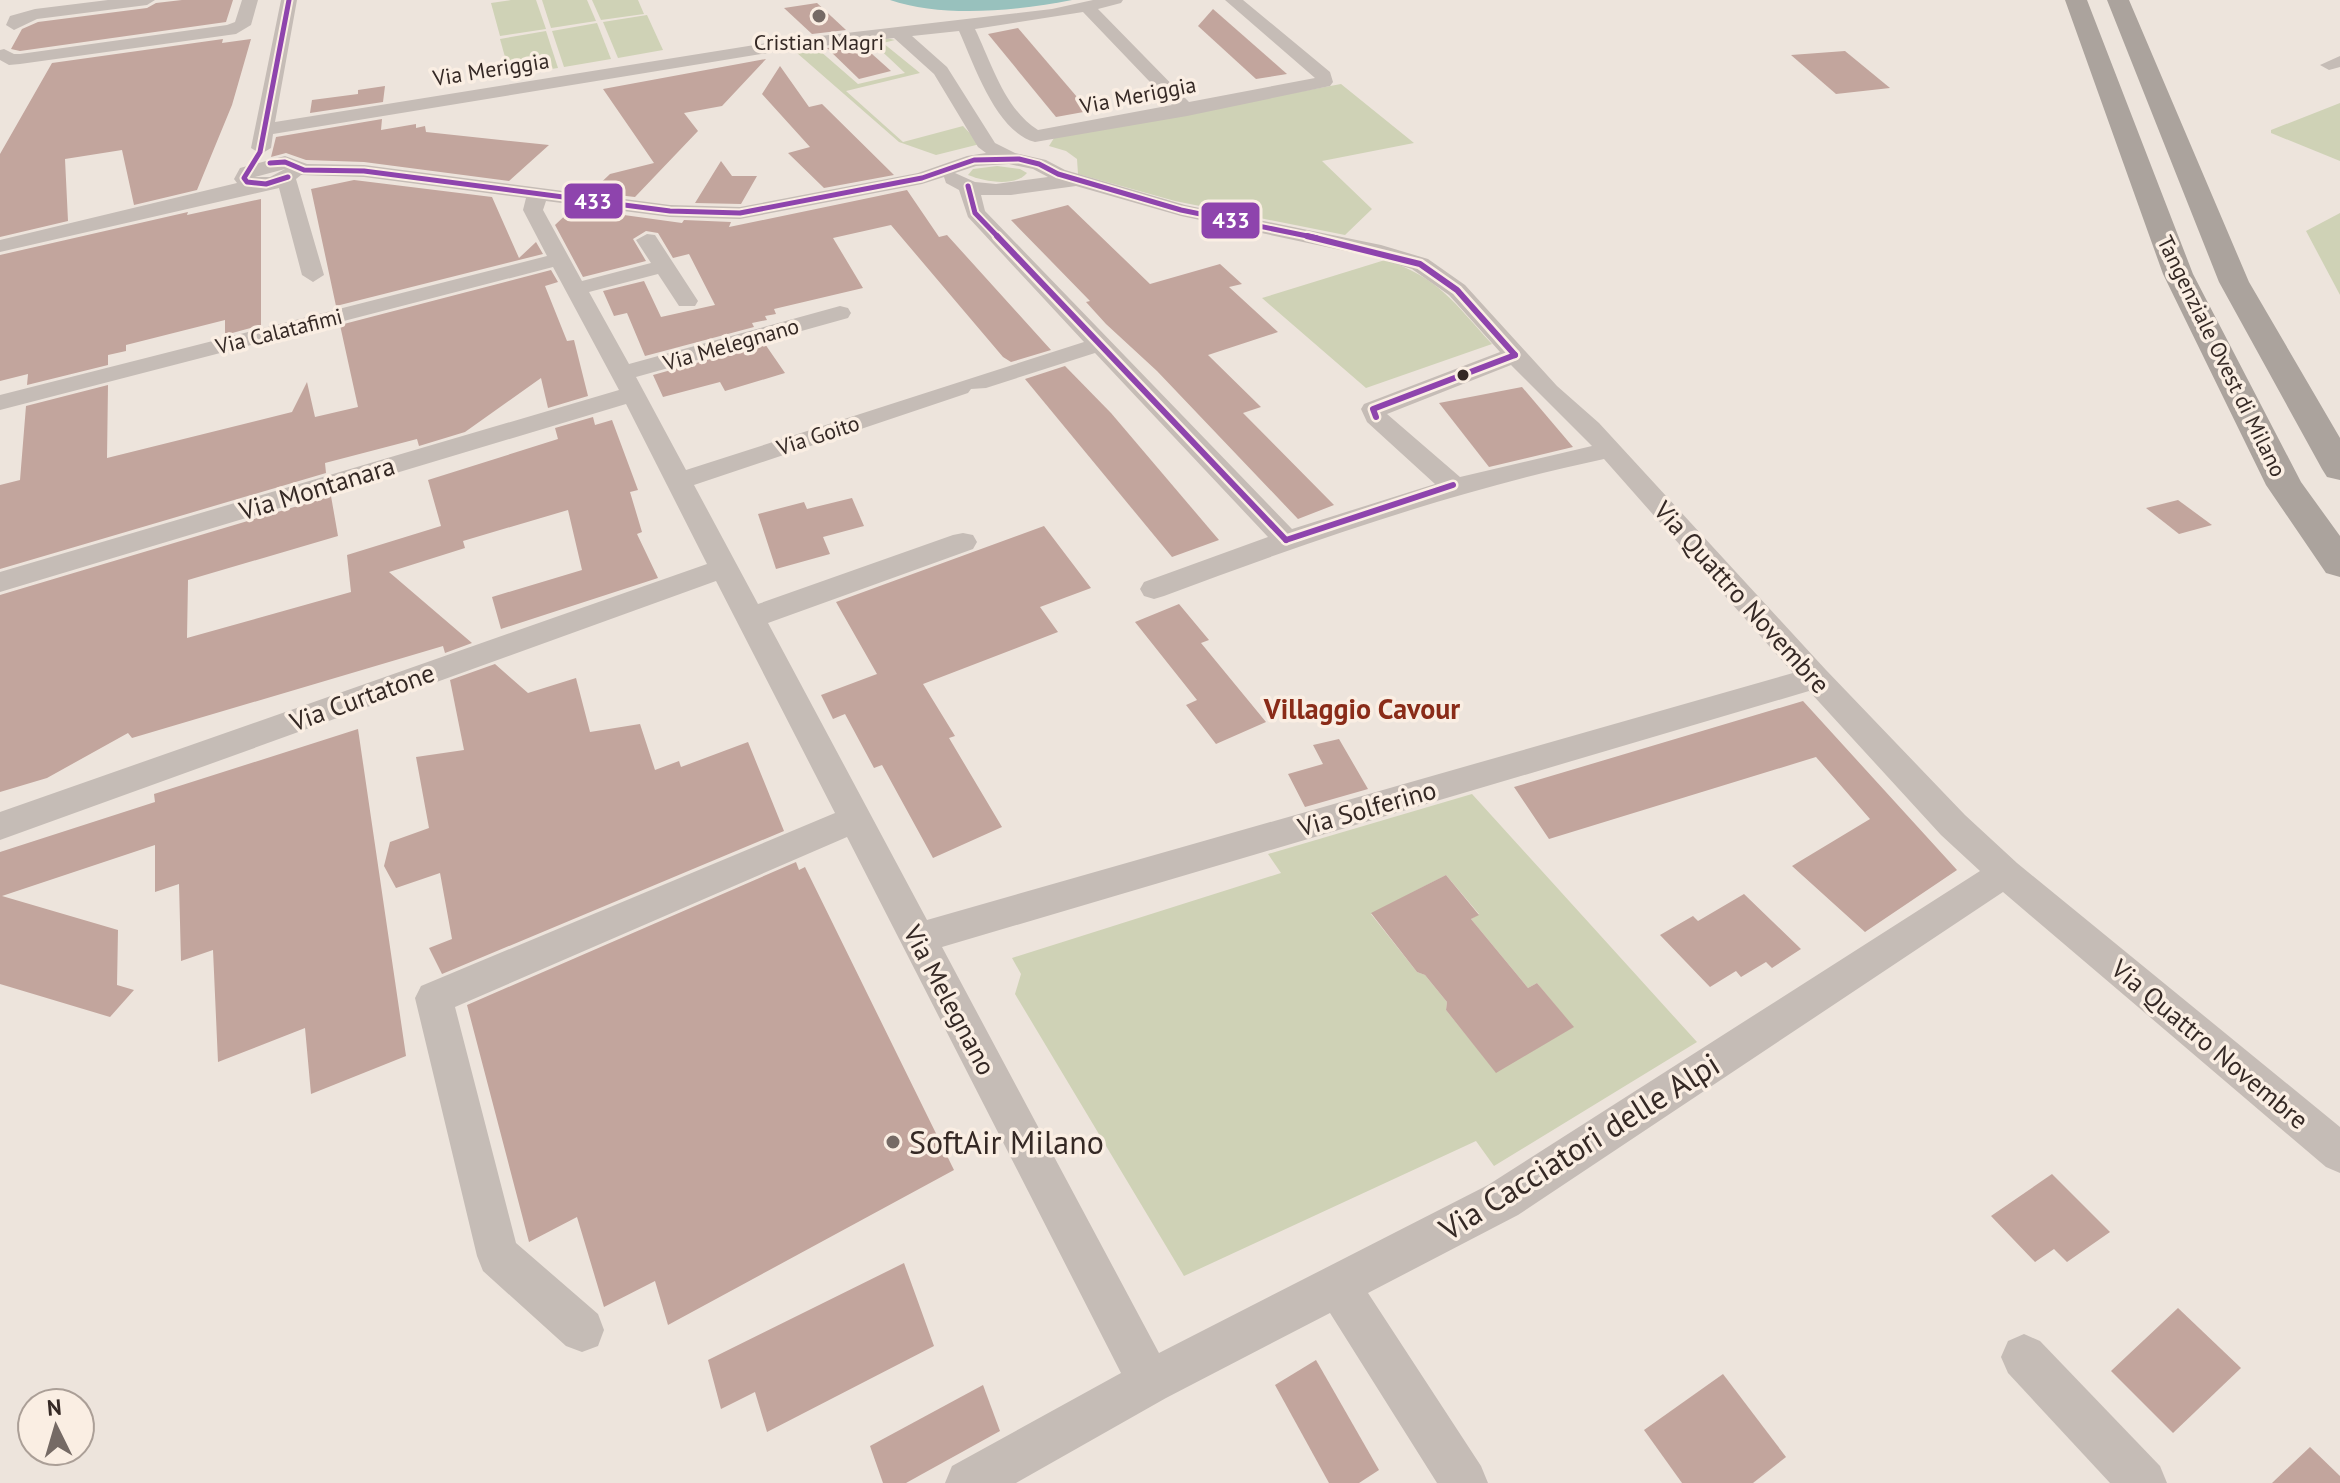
<svg xmlns="http://www.w3.org/2000/svg" width="2340" height="1483" font-family="'PT Sans',sans-serif">
<style>
.green{fill:#cfd2b6;fill-rule:evenodd}
.water{fill:#98c1bd}
.building{fill:#c2a59d}
.lines{fill:none;stroke-linecap:round;stroke-linejoin:round}
.minor{fill:#c5bcb6;fill-rule:evenodd}
.highway{fill:#aba39d;fill-rule:evenodd}
.bus-1-far1-casing{stroke:#faeee3;stroke-width:9}
.bus-1-casing{stroke:#faeee3;stroke-width:11}
.bus-1-far1{stroke:#8e44ad;stroke-width:5}
.bus-1{stroke:#8e44ad;stroke-width:6}
.poi-dot{fill:#756a65;stroke:#faeee3;stroke-width:3}
.bus-dot{fill:#352925;stroke:#faeee3;stroke-width:3}
.labels{text-anchor:middle;dominant-baseline:central;stroke-width:7;stroke-linejoin:round;paint-order:stroke}
.far-poi-label{font-size:22px;fill:#352925;stroke:#faeee3}
.far-street-label{font-size:22px;fill:#352925;stroke:#faeee3}
.street-label{font-size:26px;fill:#352925;stroke:#faeee3}
.neighbourhood-label{font-size:28px;font-weight:bold;fill:#8a2b18;stroke:#faeee3}
.near-poi-label{font-size:32px;fill:#352925;stroke:#faeee3;text-anchor:start}
.near-street-label{font-size:32px;fill:#352925;stroke:#faeee3}
.line-badge{stroke:#faeee3;stroke-width:3}
.badge-label{font-size:22px;text-anchor:middle;font-weight:bold;fill:#fff}
</style>
<rect width="100%" height="100%" fill="#ede4dc"/>
<g class="green">
<polygon points="511,0 536,0 546,29 500,36 491,3"/>
<polygon points="542,0 587,0 596,21 551,28"/>
<polygon points="592,0 638,0 644,14 601,20"/>
<polygon points="647,15 663,50 618,58 603,22"/>
<polygon points="597,23 611,59 564,67 552,31"/>
<polygon points="546,31 558,68 510,75 500,39"/>
<polygon points="877,36 895,40 883,43 920,73 846,91 903,142 963,126 980,144 936,155 899,142 789,46 812,44 858,84 905,73 872,42 877,41"/>
<polygon points="1341,84 1414,143 1322,161 1372,209 1345,235 1175,201 1078,174 1077,159 1066,151 1049,146 1054,138"/>
<polygon points="2340,103 2340,161 2271,133 2271,130"/>
<path d="M997,166L1020,169L1027,173C1015,187 985,182 968,175L973,169Z"/>
<polygon points="2340,213 2340,295 2306,231"/>
<path d="M1385,260C1439,277 1455,304 1492,344L1366,388L1262,298Z"/>
<path d="M1472,794L1697,1042L1494,1166L1476,1141L1184,1276L1015,994L1021,974L1012,958L1281,873L1268,854ZM1446,875L1479,914L1471,919L1528,988L1537,983L1573,1027L1496,1072L1446,1010L1447,1002L1425,975L1417,972L1371,914Z"/>
</g>
<path class="water" d="M890,0H1072C1018,11 942,18 890,0Z"/>
<g class="building">
<polygon points="182,0 233,0 226,22 20,51 11,49 22,29 38,22 147,8 156,3"/>
<polygon points="817,3 846,30 812,34 784,8"/>
<polygon points="1213,9 1287,74 1256,79 1198,26"/>
<polygon points="1018,28 1089,111 1056,117 988,34"/>
<polygon points="223,39 222,43 251,39 232,105 197,190 134,205 122,150 65,159 68,221 0,237 0,154 52,63"/>
<polygon points="862,45 891,71 859,79 827,48"/>
<polygon points="1845,51 1890,88 1836,94 1791,55"/>
<polygon points="766,59 722,106 684,113 698,131 635,197 591,192 610,174 654,163 603,89"/>
<polygon points="780,66 809,107 822,104 894,175 824,188 788,153 810,147 762,94"/>
<polygon points="385,86 383,102 310,113 312,100 358,94 358,90"/>
<polygon points="382,119 381,130 416,124 416,128 425,126 426,132 549,145 509,181 364,162 306,160 286,153 271,157 276,137"/>
<polygon points="721,161 732,176 757,176 741,204 695,203"/>
<polygon points="354,180 492,197 519,258 536,242 543,254 336,306 311,189"/>
<polygon points="907,190 939,237 947,235 1051,350 1011,362 1003,357 891,225 833,238 863,288 774,309 776,314 765,316 767,320 752,323 754,327 645,356 627,313 614,316 603,291 644,281 661,317 715,305 689,254 673,258 658,233 646,231 633,239 646,261 583,277 555,225 573,208 682,223 684,220 731,222 729,227"/>
<polygon points="261,199 261,325 225,335 225,320 126,345 126,351 108,355 108,365 27,385 28,374 0,381 0,255 188,212 187,215"/>
<polygon points="1068,205 1150,284 1220,264 1242,284 1229,287 1278,332 1208,355 1261,407 1243,413 1334,505 1298,519 1157,371 1106,324 1086,302 1090,301 1011,220"/>
<polygon points="551,270 558,282 545,286 567,341 574,340 588,396 548,408 541,378 465,432 419,446 417,439 325,463 326,473 0,569 0,485 20,480 26,406 108,385 107,458 292,412 307,382 315,417 358,407 340,325"/>
<polygon points="765,344 785,373 725,391 720,382 663,397 653,375"/>
<polygon points="1065,366 1111,413 1219,540 1172,557 1025,379"/>
<polygon points="1522,387 1573,447 1489,467 1439,403"/>
<polygon points="593,417 595,425 612,420 638,490 630,492 642,532 637,534 658,578 501,629 492,597 582,570 568,510 463,541 465,548 389,572 472,643 445,653 443,646 132,738 128,733 47,778 0,792 0,595 331,496 338,536 188,580 187,638 351,592 347,555 441,526 428,480 558,439 555,428"/>
<polygon points="852,498 864,526 823,537 830,554 776,569 758,514 804,502 807,509"/>
<polygon points="2178,500 2212,525 2179,534 2146,508"/>
<polygon points="1044,526 1091,588 1040,607 1058,632 923,684 955,736 949,738 1002,827 933,858 882,765 874,768 845,714 833,719 821,695 877,674 836,602"/>
<polygon points="1179,604 1209,640 1201,643 1266,722 1216,744 1186,705 1197,700 1135,622"/>
<polygon points="495,664 528,693 576,678 590,732 640,724 655,770 679,761 681,767 748,742 784,831 442,974 429,948 452,939 440,873 396,888 384,866 390,842 429,828 416,757 464,750 450,680"/>
<polygon points="1803,701 1957,870 1865,932 1792,866 1870,819 1816,757 1549,839 1514,787"/>
<polygon points="358,729 406,1056 311,1094 305,1028 218,1062 213,950 181,961 179,884 155,892 155,845 2,896 118,930 117,985 134,990 110,1017 0,984 0,852 155,802 154,794"/>
<polygon points="1339,739 1368,789 1305,807 1288,774 1323,764 1313,745"/>
<polygon points="796,862 799,870 805,867 954,1170 668,1325 655,1281 604,1307 577,1217 529,1242 467,1005"/>
<polygon points="1446,875 1479,915 1471,919 1528,988 1537,983 1574,1027 1496,1073 1446,1010 1447,1002 1425,975 1417,972 1371,913"/>
<polygon points="1744,894 1801,949 1772,968 1766,962 1741,977 1736,971 1710,987 1660,935 1693,916 1698,921"/>
<polygon points="2052,1174 2110,1232 2067,1262 2054,1249 2035,1262 1991,1216"/>
<polygon points="904,1263 934,1346 767,1432 755,1392 721,1409 708,1360"/>
<polygon points="2178,1308 2241,1368 2173,1433 2111,1371"/>
<polygon points="1316,1360 1379,1470 1359,1483 1329,1483 1275,1385"/>
<polygon points="1723,1374 1786,1457 1753,1483 1682,1483 1644,1430"/>
<polygon points="983,1385 1000,1431 906,1483 883,1483 870,1446"/>
<polygon points="2310,1447 2340,1476 2340,1483 2272,1483"/>
</g>
<g class="lines">
<g class="minor">
<polygon points="108,0 155,0 147,5 37,19 14,30 6,25 10,16 35,9"/>
<polygon points="242,0 258,0 251,25 236,34 20,64 9,65 0,60 0,50 4,49 14,54 20,54 227,25 235,22"/>
<path d="M281,0H297L275,122L786,40L1052,9L1093,0H1123L1121,3L1098,9L1189,102L1315,78L1225,0H1243L1330,72L1333,82L1330,86L1187,116L1035,142C996,132 974,64 959,31L912,36L947,67L995,143L1015,153L1046,160L1065,170L1185,205L1381,245L1428,259L1465,285L1557,386L1599,423L1826,670L1965,815L2017,863L2340,1127V1173L2326,1167L2003,892L1518,1215L1368,1293L1481,1466L1488,1483H1437L1330,1313L1166,1398L1016,1483H945L952,1466L1121,1373L847,837L455,1007L516,1243L598,1314L604,1330L598,1346L582,1352L566,1346L483,1271L477,1256L415,998L421,986L835,813L716,581L0,840V812L707,564L626,404L0,592V572L619,390L553,267L0,410V395L547,256L523,210L526,198L364,177L301,175L296,179L324,275L313,282L302,275L279,188L0,252V240L237,183L234,179L240,168L285,156L307,164L364,165L670,205L740,207L918,173L967,156L986,153L978,147L934,74L894,38L786,50L273,134L271,148L261,154L251,148ZM1083,12L1172,105L1038,130C1005,110 991,62 975,29ZM1009,164L1033,169L1048,177L996,184L975,182L955,173L976,166ZM285,169L270,177H255ZM944,177L946,183L959,190L968,217L1084,342L686,470L636,377L848,318L851,313L848,308L840,306L629,364L589,292L658,274L679,306H695L698,301L655,235L647,234L636,240L651,263L582,281L543,210L546,201L670,217L740,219L922,184ZM1076,186L1181,216L1369,256L1412,269L1449,295L1500,352L1364,404L1361,409L1367,422L1435,484L1292,529L985,211L981,195H1011ZM1095,353L1268,537L1144,582L1140,589L1144,596L1154,599L1164,596C1308,542 1453,491 1604,459L1793,673L927,920L768,623L973,549L977,542L973,535L963,533L953,535L758,604L694,485L968,393L971,389L986,388ZM1511,365L1592,446L1460,477L1387,414ZM1809,691L1941,835L1980,871L1488,1185L1159,1353L942,947Z"/>
<polygon points="2340,56 2340,67 2329,70 2320,65"/>
<polygon points="2024,1334 2040,1341 2160,1466 2167,1483 2110,1483 2008,1373 2001,1357 2008,1341"/>
</g>
<g class="highway">
<polygon points="2065,0 2087,0 2193,274 2301,482 2340,536 2340,577 2326,573 2266,485 2163,274"/>
<polygon points="2107,0 2129,0 2249,282 2340,438 2340,480 2327,477 2322,469 2219,282"/>
</g>
<defs>
<g id="bus-1-far1">
<polyline points="270,163 285,162 304,170 364,171 670,211 740,213 922,178 974,160 1019,159 1039,164 1058,174 1181,210 1317,238"/>
<polyline points="288,177 266,184 247,182 244,178 260,152 289,0"/>
<polyline points="968,186 975,213 999,238"/>
</g>
<g id="bus-1">
<polyline points="997,236 1286,540"/>
<polyline points="1307,236 1420,264 1457,290 1515,355"/>
<polyline points="1376,417 1373,409 1515,355"/>
<polyline points="1286,540 1453,485"/>
</g>
</defs>
<use href="#bus-1-far1" class="bus-1-far1-casing"/>
<use href="#bus-1" class="bus-1-casing"/>
<use href="#bus-1-far1" class="bus-1-far1"/>
<use href="#bus-1" class="bus-1"/>
</g>
<g class="poi-dot">
<circle cx="819" cy="16" r="8"/>
<circle cx="893" cy="1142" r="8"/>
</g>
<circle class="bus-dot" cx="1463" cy="375" r="7"/>
<g class="labels">
<g class="far-poi-label">
<text x="819" y="42">Cristian Magri</text>
</g>
<g class="far-street-label">
<text transform="translate(491 69) rotate(-9)">Via Meriggia</text>
<text transform="translate(1138 95) rotate(-11)">Via Meriggia</text>
<text transform="translate(279 331) rotate(-14)">Via Calatafimi</text>
<text transform="translate(731 344) rotate(-16)">Via Melegnano</text>
<text transform="translate(2222 356) rotate(64)">Tangenziale Ovest di Milano</text>
<text transform="translate(818 435) rotate(-18)">Via Goito</text>
</g>
<g class="street-label">
<text transform="translate(317 488) rotate(-17)">Via Montanara</text>
<text transform="translate(1742 597) rotate(48)">Via Quattro Novembre</text>
<text transform="translate(362 697) rotate(-20)">Via Curtatone</text>
<text transform="translate(1367 808) rotate(-16)">Via Solferino</text>
<text transform="translate(950 1000) rotate(62)">Via Melegnano</text>
<text transform="translate(2210 1044) rotate(40)">Via Quattro Novembre</text>
</g>
<g class="neighbourhood-label">
<text x="1362" y="708">Villaggio Cavour</text>
</g>
<g class="near-poi-label">
<text x="909" y="1142">SoftAir Milano</text>
</g>
<g class="near-street-label">
<text transform="translate(1579 1146) rotate(-32)">Via Cacciatori delle Alpi</text>
</g>
</g>
<g class="line-badge">
<rect x="563" y="182" width="61" height="38" rx="8" fill="#8e44ad"/>
<rect x="1200" y="201" width="61" height="39" rx="8" fill="#8e44ad"/>
</g>
<g class="badge-label">
<text x="593" y="209">433</text>
<text x="1231" y="228">433</text>
</g>
<g transform="translate(56 1427) rotate(355)"><circle r="38" fill="#faeee3" stroke="#ab9f97" stroke-width="2"/>
<path d="M0-6L14 30L0 20L-14 30Z" fill="#756a65"/>
<text y="-12" font-size="22" font-weight="bold" text-anchor="middle" fill="#352925">N</text>
</g>
</svg>
